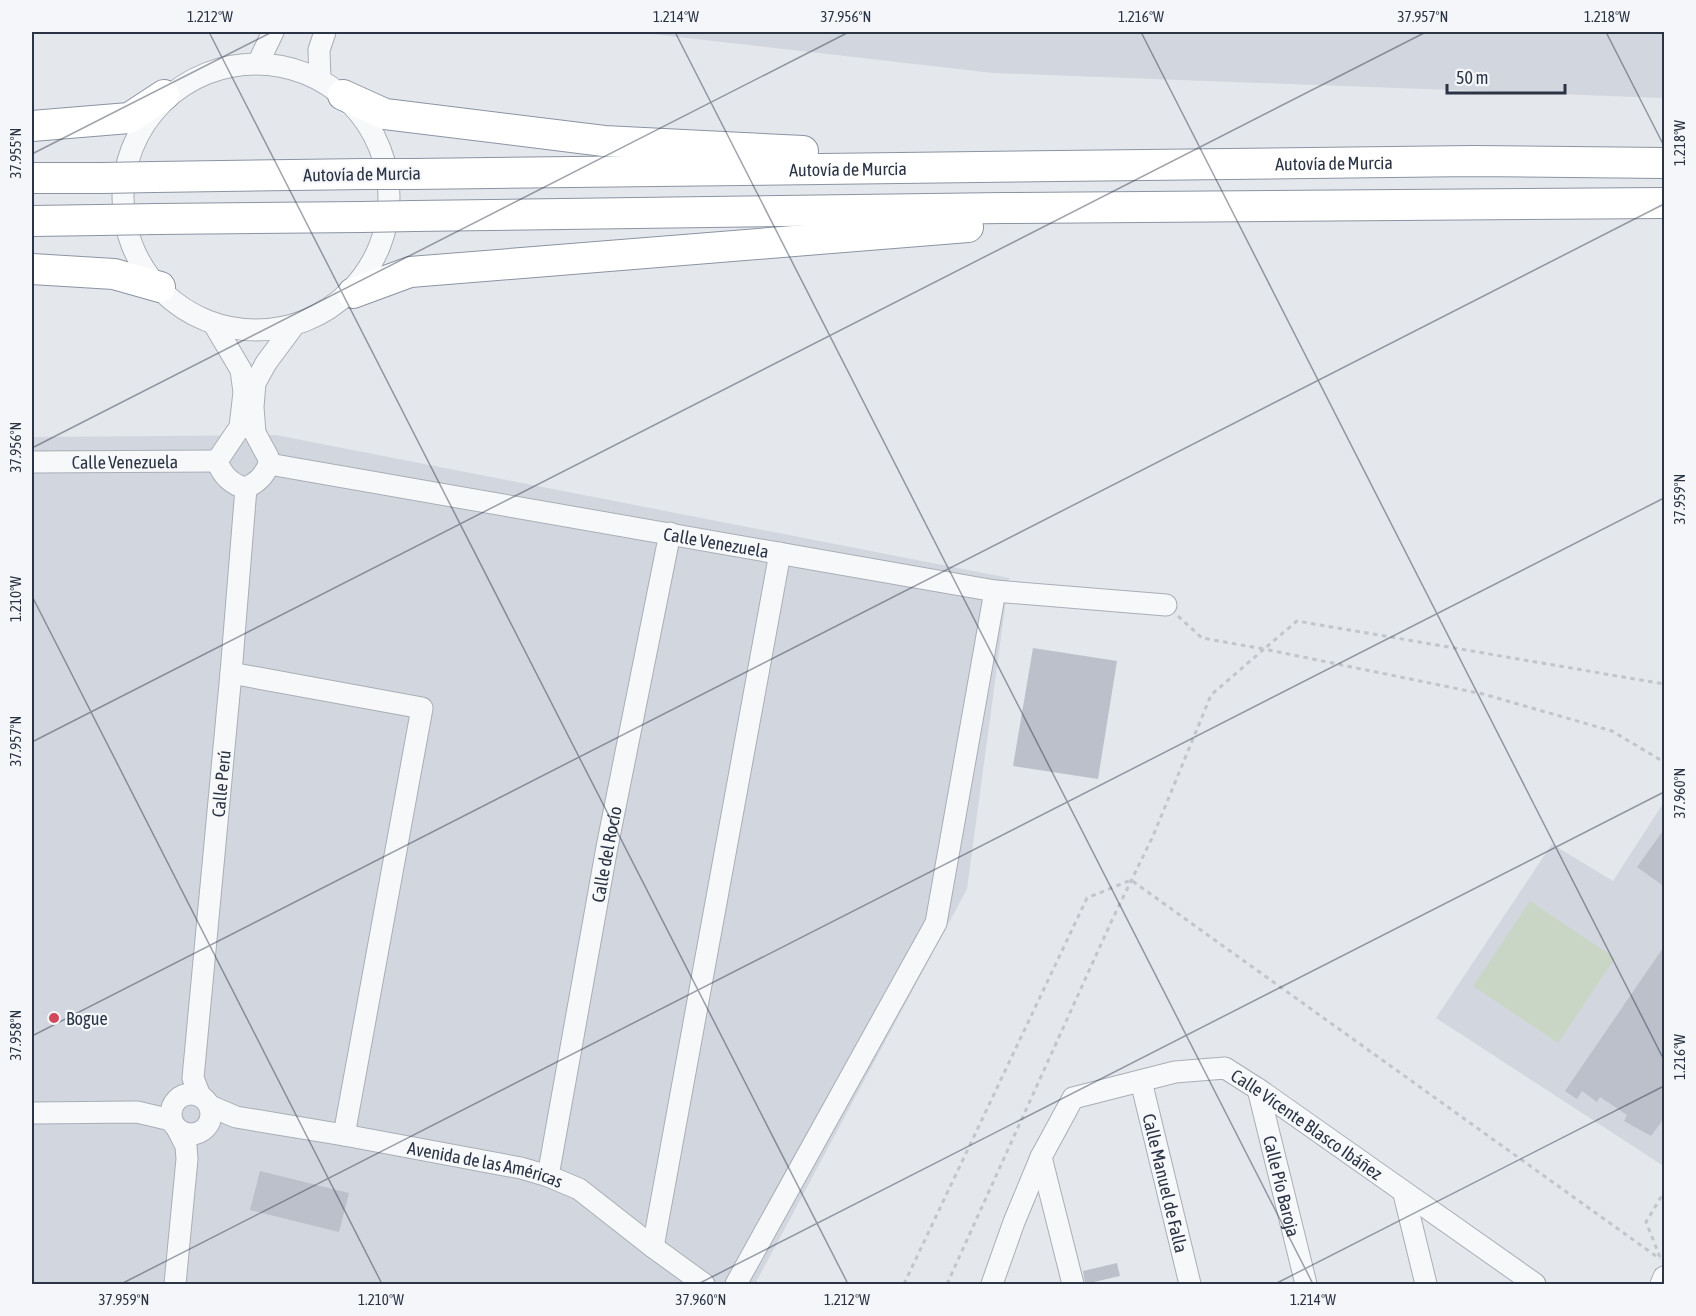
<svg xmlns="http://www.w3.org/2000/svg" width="1696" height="1316" font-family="'Asap Condensed',sans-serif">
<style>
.built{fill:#d2d6de}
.green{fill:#c9d6c5}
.building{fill:#bbc0ca}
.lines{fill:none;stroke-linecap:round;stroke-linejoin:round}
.minor-casing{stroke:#a9aeb7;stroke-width:23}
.highway-casing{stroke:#8b94a3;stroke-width:32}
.path{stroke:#c2c5cb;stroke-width:3;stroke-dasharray:4.5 4.5;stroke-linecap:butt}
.minor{stroke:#f7f8fa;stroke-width:21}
.highway{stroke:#fff;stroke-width:30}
.highway-bridge-casing{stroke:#8b94a3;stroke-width:32;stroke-linecap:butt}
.highway-bridge{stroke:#fff;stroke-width:30}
.ticks{fill:none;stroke:#2b3445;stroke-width:1.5;stroke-opacity:0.45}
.poi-dot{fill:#d1495b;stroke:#f4f6f9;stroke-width:2}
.labels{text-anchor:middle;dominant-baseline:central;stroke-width:4.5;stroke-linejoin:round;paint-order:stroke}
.street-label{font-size:18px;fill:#2b3445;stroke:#f4f6f9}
.poi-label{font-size:18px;fill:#2b3445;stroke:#f4f6f9;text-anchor:start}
.neatline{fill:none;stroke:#2b3445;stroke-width:2}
.ticks-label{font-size:15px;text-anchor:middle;fill:#2b3445}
</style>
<rect width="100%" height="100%" fill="#e4e7ec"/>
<g class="built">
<polygon points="634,32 1664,32 1664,98 993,73"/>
<polygon points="276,435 1009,578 967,889 755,1284 32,1284 32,437"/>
<polygon points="1664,802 1664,1161 1662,1165 1436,1018 1552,844 1613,881"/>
</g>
<polygon class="green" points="1530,901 1615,958 1558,1043 1473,986"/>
<g class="building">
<polygon points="1033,648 1117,661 1098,779 1013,766"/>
<polygon points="1665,828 1665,887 1637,867"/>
<polygon points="1665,945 1665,1117 1651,1136 1624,1121 1627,1115 1600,1097 1597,1102 1582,1091 1577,1099 1565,1091"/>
<polygon points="260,1171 349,1193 339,1232 250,1210"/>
<polygon points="1117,1263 1120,1276 1085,1284 1083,1271"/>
</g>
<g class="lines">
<defs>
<g id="minor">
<polyline points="259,61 273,32"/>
<circle cx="256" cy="197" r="133"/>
<polyline points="320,80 319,50 325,32"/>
<path d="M215,326L241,370L244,392L240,427L217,461C222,475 232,485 246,488C258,482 264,476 269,464L268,457L255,433L253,407L255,383L266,363L292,328"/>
<path id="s1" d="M32,462L217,461"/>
<path id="s2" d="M269,464L995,591L1166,605"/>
<polyline points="231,673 422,708 344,1135"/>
<path id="s3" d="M1141,1081L1190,1284"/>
<path id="s4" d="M1258,1089L1306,1284"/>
<circle cx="191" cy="1114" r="20"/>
<path id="s5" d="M200,1096L193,1078L231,673L246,488"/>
<path id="s6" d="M210,1106L236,1117L344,1135L521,1168L548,1176L579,1189L653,1247L704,1284"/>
<polyline points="32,1113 137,1112 171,1120"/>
<polyline points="1041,1157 1073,1284"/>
<path id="s7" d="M548,1176L607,847L670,533"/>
<polyline points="1404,1194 1426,1284"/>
<polyline points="653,1247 780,553"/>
<polyline points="175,1284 187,1159 186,1146 178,1130"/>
<polyline points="736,1284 936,923 995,591"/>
<path id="s8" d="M992,1284L1014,1222L1041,1157L1073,1098L1175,1072L1225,1068L1258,1089L1535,1284"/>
<polyline points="1661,1284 1664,1277"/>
</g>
<g id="highway">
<polyline points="343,95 385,114 604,141 803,151"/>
<polyline points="32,126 129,118 164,95"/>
<path id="s9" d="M413,174L1473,161L1664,163"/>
<polyline points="154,177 365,174"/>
<polyline points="32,178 102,178"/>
<polyline points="414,216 1003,208 1664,203"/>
<polyline points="157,219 362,217"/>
<polyline points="32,221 99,220"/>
<polyline points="32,269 114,274 160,287"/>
<polyline points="353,293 410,272 968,227"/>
</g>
</defs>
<use href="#minor" class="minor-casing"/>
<use href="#highway" class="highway-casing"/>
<g class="path">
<polyline points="1178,616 1202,638 1264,649 1297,621 1664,684"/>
<polyline points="1660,1257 1646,1222 1664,1192"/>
<polyline points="904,1284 1087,898 1131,880 1660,1259"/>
<polyline points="947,1284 1112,920 1153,836 1211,695 1264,649 1483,694 1612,731 1664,762"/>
</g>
<use href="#minor" class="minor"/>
<use href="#highway" class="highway"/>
<defs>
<g id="highway-bridge">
<polyline points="365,174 413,174"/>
<polyline points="102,178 154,177"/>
<polyline points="362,217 414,216"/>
<polyline points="99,220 157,219"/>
</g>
</defs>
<use href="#highway-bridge" class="highway-bridge-casing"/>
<use href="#highway-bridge" class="highway-bridge"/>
</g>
<path class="ticks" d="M209,32L848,1284M675,32L1313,1284M1141,32L1664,1060M1606,32L1664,146M32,154L272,32M32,448L849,32M32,596L382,1284M32,742L1426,32M32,1036L1664,204M121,1284L1664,498M698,1284L1664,792M1275,1284L1664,1086"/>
<circle class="poi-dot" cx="54" cy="1018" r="6"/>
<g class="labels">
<g class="street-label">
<text stroke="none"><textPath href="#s9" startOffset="921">Autovía de Murcia</textPath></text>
<text stroke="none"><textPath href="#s9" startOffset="435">Autovía de Murcia</textPath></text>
<text transform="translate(362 174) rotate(-1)">Autovía de Murcia</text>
<text stroke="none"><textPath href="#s1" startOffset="93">Calle Venezuela</textPath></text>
<text stroke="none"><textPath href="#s2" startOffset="454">Calle Venezuela</textPath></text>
<text stroke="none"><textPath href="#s5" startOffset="315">Calle Perú</textPath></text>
<text stroke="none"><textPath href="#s7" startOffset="327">Calle del Rocío</textPath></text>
<text stroke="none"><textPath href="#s8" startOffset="458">Calle Vicente Blasco Ibáñez</textPath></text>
<text stroke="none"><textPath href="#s6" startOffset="282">Avenida de las Américas</textPath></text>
<text stroke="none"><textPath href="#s3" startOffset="105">Calle Manuel de Falla</textPath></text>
<text stroke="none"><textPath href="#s4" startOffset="100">Calle Pío Baroja</textPath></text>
</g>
<g class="poi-label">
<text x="66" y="1018">Bogue</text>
</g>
</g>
<rect width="1696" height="1316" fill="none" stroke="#f4f6f9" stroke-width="66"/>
<path d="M1447 84v9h118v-9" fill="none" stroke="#2b3445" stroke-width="3"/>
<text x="1456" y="84" font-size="18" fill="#2b3445" stroke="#f4f6f9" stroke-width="4.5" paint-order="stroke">50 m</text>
<rect x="33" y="33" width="1630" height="1250" class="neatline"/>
<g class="ticks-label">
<text x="210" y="22">1.212°W</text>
<text x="676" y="22">1.214°W</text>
<text x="846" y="22">37.956°N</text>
<text x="1141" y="22">1.216°W</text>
<text x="1423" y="22">37.957°N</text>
<text x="1607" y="22">1.218°W</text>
<text transform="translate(1680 143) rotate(-90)" y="5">1.218°W</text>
<text transform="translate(16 153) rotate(-90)" y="5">37.955°N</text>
<text transform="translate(16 447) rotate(-90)" y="5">37.956°N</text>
<text transform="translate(1680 499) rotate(-90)" y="5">37.959°N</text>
<text transform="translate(16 599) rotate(-90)" y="5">1.210°W</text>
<text transform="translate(16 741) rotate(-90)" y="5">37.957°N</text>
<text transform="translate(1680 793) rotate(-90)" y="5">37.960°N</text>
<text transform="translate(16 1035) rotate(-90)" y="5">37.958°N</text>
<text transform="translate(1680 1057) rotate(-90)" y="5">1.216°W</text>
<text x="124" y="1305">37.959°N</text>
<text x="381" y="1305">1.210°W</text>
<text x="701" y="1305">37.960°N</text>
<text x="847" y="1305">1.212°W</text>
<text x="1313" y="1305">1.214°W</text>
</g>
</svg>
